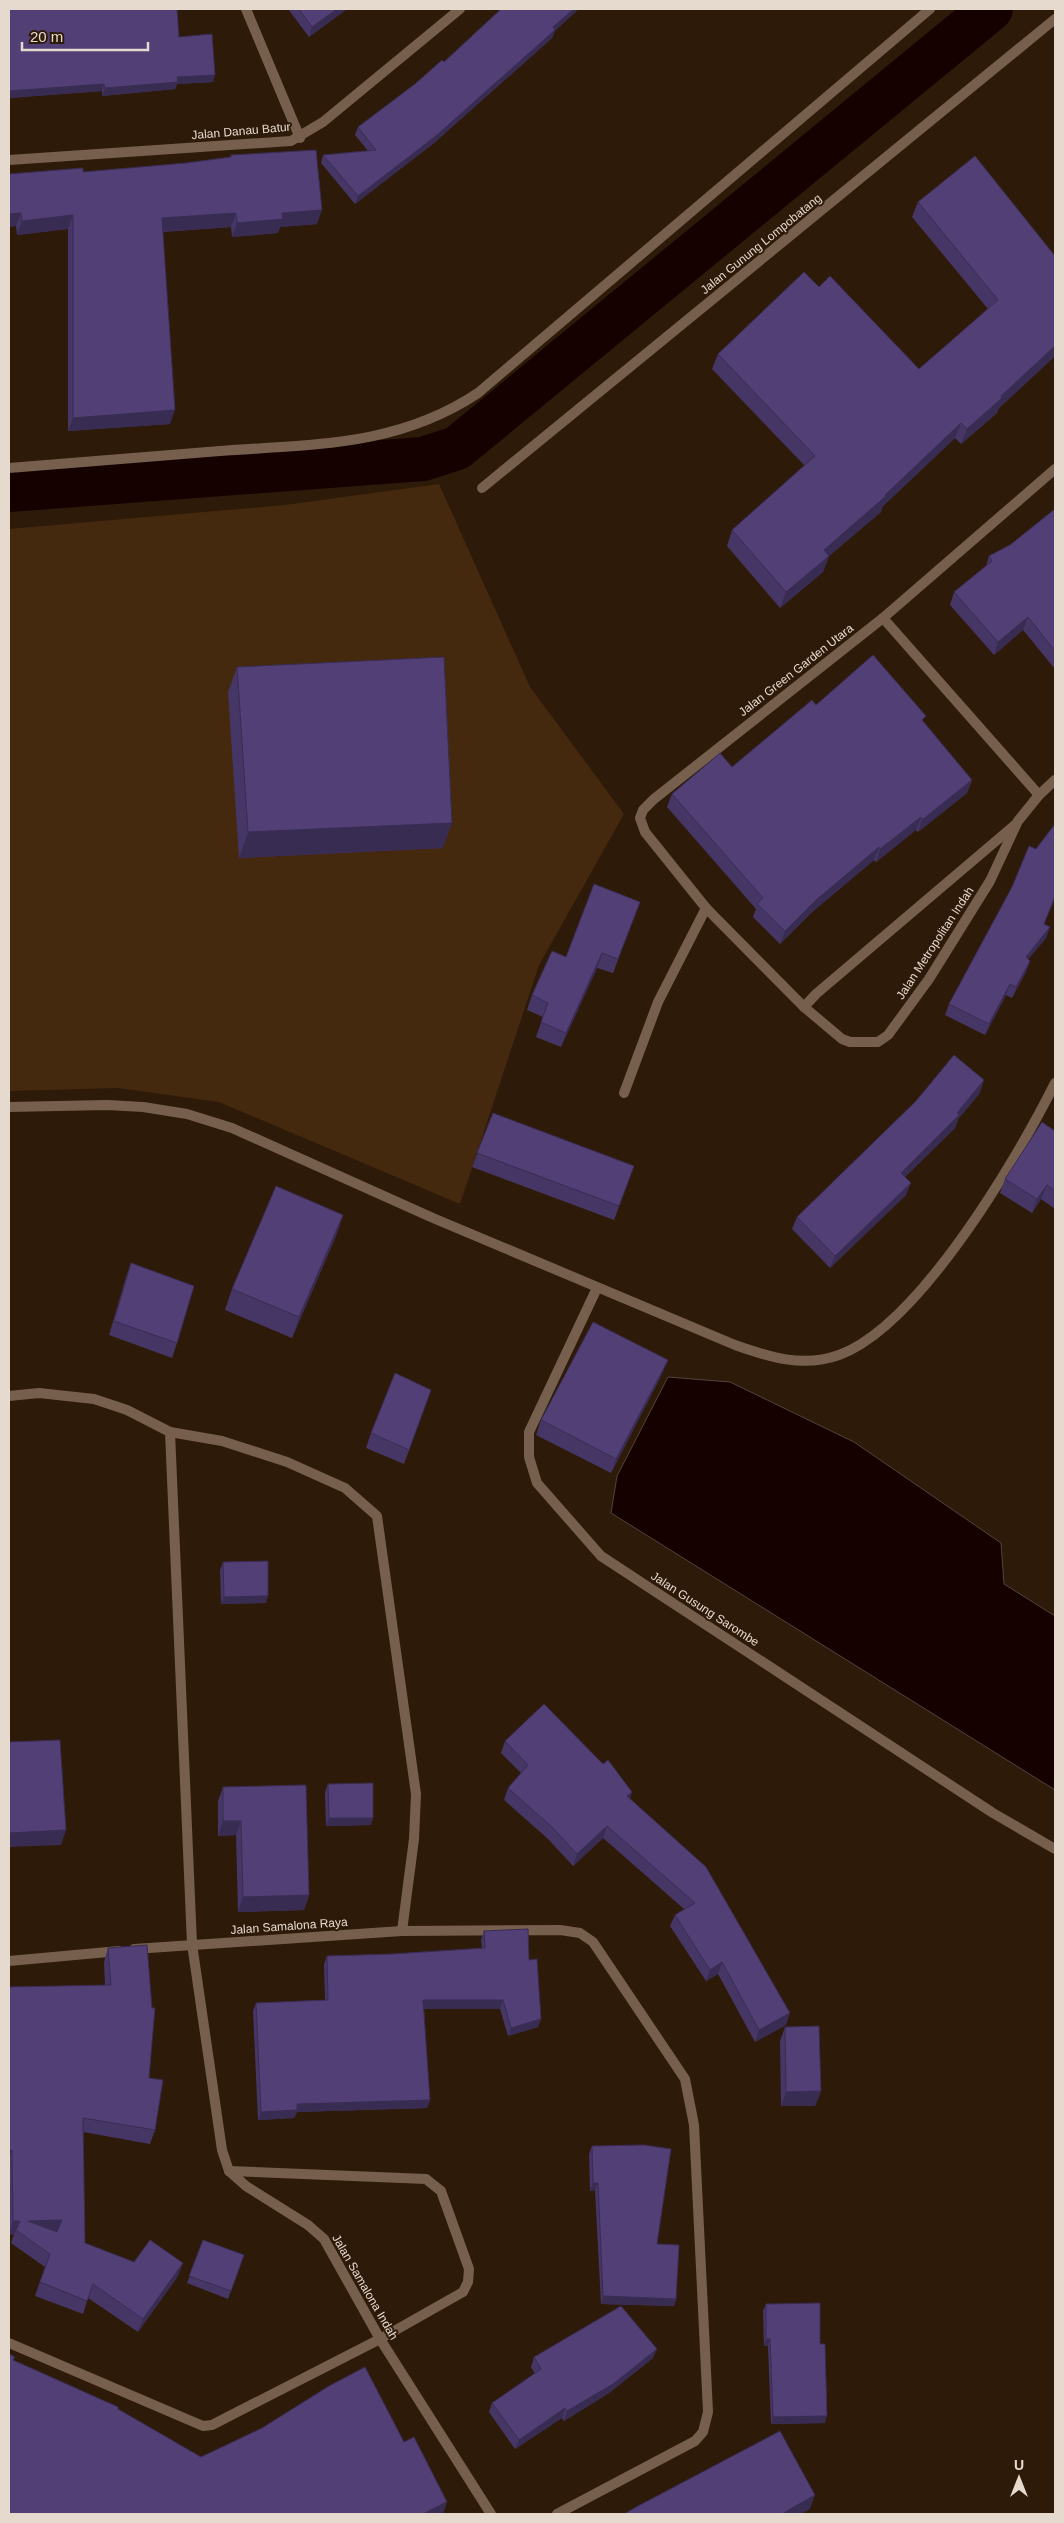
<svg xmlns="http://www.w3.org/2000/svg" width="1064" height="2523" font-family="Helvetica,sans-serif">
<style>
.green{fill:#45290f}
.water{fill:#150200;stroke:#54423e}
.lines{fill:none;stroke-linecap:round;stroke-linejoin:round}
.canal{stroke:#150200;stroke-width:44}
.minor{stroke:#765f4d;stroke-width:10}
.wall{fill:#463665}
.shaded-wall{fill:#392c53}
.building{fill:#513f76;stroke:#392c53;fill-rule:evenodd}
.labels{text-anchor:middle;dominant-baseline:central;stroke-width:4;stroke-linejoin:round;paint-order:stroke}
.street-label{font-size:12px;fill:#e6d9ce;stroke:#2e1a09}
</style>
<rect width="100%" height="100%" fill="#2e1a09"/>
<polygon class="green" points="439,484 530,687 624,814 539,965 460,1204 219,1102 118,1088 9,1091 9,529 285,505"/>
<polygon class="water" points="668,1377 730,1382 854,1442 1001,1543 1004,1584 1055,1616 1055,1790 611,1513 617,1476"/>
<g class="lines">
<polyline class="canal" points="9,490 423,459 457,448 991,9"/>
<g class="minor">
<polyline points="246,9 300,138"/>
<polyline points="9,160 291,141 323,122 460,9"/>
<path d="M9,468C79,462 150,457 220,451C313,444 397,447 478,393L930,9"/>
<polyline points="1055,469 883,618 654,799 643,810 640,818 645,832 706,908 804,1007 842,1039 850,1042 878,1042 888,1035 929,979 990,881 1018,821 1039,795 1055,780"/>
<polyline points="482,488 1055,19"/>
<polyline points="883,618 1039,795"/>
<polyline points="804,1007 816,994 1016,824"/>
<polyline points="624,1093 658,1002 706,908"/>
<path d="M9,1107L107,1105L143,1107L187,1114L232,1128L433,1218L735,1345C769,1357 803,1368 839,1355C919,1326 1017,1159 1055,1083"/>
<polyline points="597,1288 529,1432 529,1457 537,1483 601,1556 993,1813 1055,1849"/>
<polyline points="9,1396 39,1393 94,1399 127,1410 170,1432 222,1441 287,1462 345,1488 377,1516 416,1794 414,1839 402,1931"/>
<polyline points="170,1432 192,1944 222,2150 229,2171 246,2186 308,2225 324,2239 380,2339 491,2514"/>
<polyline points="134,1949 402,1931 560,1930 580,1933 593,1942 685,2079 694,2125 708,2412 703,2432 695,2441 557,2514"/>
<polyline points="9,1961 119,1951"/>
<polyline points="9,2343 203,2426 212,2425 380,2339 463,2292 468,2282 469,2269 441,2191 426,2179 229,2171"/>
</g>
</g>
<g class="wall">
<polygon points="288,9 347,9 309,37"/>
<polygon points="555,31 552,38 434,143 355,204 321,163 323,155 368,151 355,135 358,127 444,62"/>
<polygon points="179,37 213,82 177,84 175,89 102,96 102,91 9,98"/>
<polygon points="231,155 317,224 280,227 278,233 232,237 231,227 163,232 170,424 68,431 68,229 17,235 16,226 9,227 9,174 83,172 186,163 230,157"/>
<polygon points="918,202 1055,256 1055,356 998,409 997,413 961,444 955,438 882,507 881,512 829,556 823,572 780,608 727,546 732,530 805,466 712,369 718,354 819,287 919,369 988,309 912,217"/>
<polygon points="1055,509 1055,669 1023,630 994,655 950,605 954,592 986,566 989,556 1010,545"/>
<polygon points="237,667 443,848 239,858 228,692"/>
<polygon points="816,705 924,722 972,780 967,793 918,832 916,830 876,862 874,860 811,913 780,944 753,917 756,909 667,807 672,794 732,767"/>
<polygon points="1055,824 1055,898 1044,924 1050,927 1046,938 1028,959 1030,961 1026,972 1012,998 1006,995 985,1035 945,1015 949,1004 1012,887 1036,849"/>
<polygon points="640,902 613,973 597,968 561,1047 536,1037 543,1017 527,1010 532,995 566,957"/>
<polygon points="980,1093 958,1119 955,1128 905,1177 906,1195 830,1268 792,1229 797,1217"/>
<polygon points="493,1113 634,1166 614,1220 472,1167"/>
<polygon points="1055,1131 1055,1209 1041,1199 1032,1213 1000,1193 1005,1179"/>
<polygon points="343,1215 336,1236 292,1338 225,1310 232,1289"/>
<polygon points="131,1263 177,1343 172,1358 109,1335 126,1277"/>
<polygon points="662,1374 611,1473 536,1435 541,1420"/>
<polygon points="431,1390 404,1464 366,1448 371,1433"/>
<polygon points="223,1562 266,1603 221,1604 220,1570"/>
<polygon points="505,1741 603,1764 632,1792 630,1798 786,2025 755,2042 718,1974 706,1981 670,1926 675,1915 684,1909 603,1838 573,1866 548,1839 504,1800 508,1788 521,1773 501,1753"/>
<polygon points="328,1784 371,1825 326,1826 325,1792"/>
<polygon points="223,1787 309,1895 304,1910 238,1912 236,1835 218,1836 218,1801"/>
<polygon points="484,1931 529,1960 541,2019 538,2027 508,2036 500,2009 424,2009 430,2100 427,2108 297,2112 294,2118 258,2120 253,2011 256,2003 325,2000 324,1964 327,1956 392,1954 482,1948 481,1940"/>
<polygon points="108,1948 149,2078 155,2130 150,2144 83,2132 85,2243 134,2262 178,2276 138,2332 88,2298 83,2314 35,2296 45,2267 11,2243 14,2234 9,2235 9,1987 105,1985 104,1962"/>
<polygon points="785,2027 821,2091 815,2106 781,2106 780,2041"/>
<polygon points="592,2146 657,2244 676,2299 674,2306 601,2304 595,2190 590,2191 589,2154"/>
<polygon points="203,2240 244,2255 228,2299 187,2283"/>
<polygon points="766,2304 820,2344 825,2423 771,2424 768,2346 764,2346 763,2311"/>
<polygon points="534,2357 653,2358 609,2393 564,2421 562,2418 515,2449 489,2412 492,2403 535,2374 531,2367"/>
</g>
<g class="shaded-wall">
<polygon points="337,9 347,9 309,37 312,27"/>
<polygon points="574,9 579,9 555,31 552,38 434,143 355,204 358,196"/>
<polygon points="215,75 213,82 177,84 175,89 102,96 105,88 177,77"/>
<polygon points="104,84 102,91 9,98 9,91"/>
<polygon points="322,210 317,224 280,227 278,233 232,237 237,223 282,213"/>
<polygon points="21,213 16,226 9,227 9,214"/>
<polygon points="236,213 231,227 157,232 162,218"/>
<polygon points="73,215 68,229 17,235 22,221"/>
<polygon points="1055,346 1055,356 998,409 997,413 961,444 967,429"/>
<polygon points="175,410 170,424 68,431 73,418"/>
<polygon points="961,423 955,438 882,507 881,512 820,563 829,556 823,572 780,608 786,592 824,550 885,495"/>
<polygon points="1028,617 1023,630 994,655 998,642"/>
<polygon points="972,780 967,793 918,832 922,820"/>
<polygon points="921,817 916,830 876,862 880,849"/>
<polygon points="452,823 443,848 239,858 248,832"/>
<polygon points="879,847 874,860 811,913 780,944 785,931 816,900"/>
<polygon points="1050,927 1046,938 1021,968 1026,957"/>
<polygon points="602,953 597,968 561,1047 566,1033"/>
<polygon points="1030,961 1026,972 1012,998 1016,987"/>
<polygon points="1010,984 1006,995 985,1035 989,1024"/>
<polygon points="984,1080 980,1093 958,1119 955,1128 897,1185 901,1173 957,1113"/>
<polygon points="911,1183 906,1195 830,1268 835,1256"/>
<polygon points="1047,1185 1041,1199 1032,1213 1037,1199"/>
<polygon points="343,1215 336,1236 292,1338 299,1317"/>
<polygon points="668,1360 662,1374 611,1473 616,1459"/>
<polygon points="268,1596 266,1603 221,1604 224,1597"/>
<polygon points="632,1792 628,1803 627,1796"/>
<polygon points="329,1818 373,1818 371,1825 326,1826"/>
<polygon points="223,1821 241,1821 236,1835 218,1836"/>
<polygon points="607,1826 603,1838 573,1866 577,1854"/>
<polygon points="66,1830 61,1845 9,1847 9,1833"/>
<polygon points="309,1895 304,1910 238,1912 243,1897"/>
<polygon points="722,1962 718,1974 706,1981 710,1970"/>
<polygon points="423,2000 503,2000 500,2009 420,2009"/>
<polygon points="790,2013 786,2025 755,2042 759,2030"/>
<polygon points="541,2019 538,2027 508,2036 511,2028"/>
<polygon points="821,2091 815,2106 781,2106 786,2092"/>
<polygon points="430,2100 427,2108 297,2112 294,2118 258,2120 261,2112 297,2104"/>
<polygon points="12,2150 9,2159 9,2151"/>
<polygon points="593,2183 598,2183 595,2190 590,2191"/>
<polygon points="62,2220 57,2234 28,2221"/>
<polygon points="13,2221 20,2221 14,2234 9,2235"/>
<polygon points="183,2263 178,2276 138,2332 143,2319"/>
<polygon points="603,2296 676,2299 674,2306 601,2304"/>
<polygon points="766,2339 770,2339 768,2346 764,2346"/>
<polygon points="657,2349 653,2358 609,2393 564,2421 567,2411"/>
<polygon points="565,2408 562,2418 515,2449 519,2440"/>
<polygon points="827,2416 825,2423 771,2424 773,2417"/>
<polygon points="815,2495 810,2509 801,2514 782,2514"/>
<polygon points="447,2502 443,2514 423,2514"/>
</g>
<g class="building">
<polygon points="9,9 177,9 179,37 212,34 215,75 177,77 178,82 105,88 104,84 9,91"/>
<polygon points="299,9 337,9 312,27"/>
<polygon points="501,9 574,9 553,27 555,30 437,135 358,196 323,155 376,150 358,127 415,84 442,60 444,62"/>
<polygon points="316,150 322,210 282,213 283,219 237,223 236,213 162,218 175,410 73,418 73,215 22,221 21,213 9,214 9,174 83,168 83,172 186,163 231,157 231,155"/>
<polygon points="975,156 1055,256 1055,346 1001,396 1002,398 967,429 961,423 885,495 886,496 824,550 829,556 786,592 732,530 815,456 718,354 804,272 819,287 830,276 919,369 998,300 918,202"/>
<polygon points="1055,509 1055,651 1028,617 998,642 954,592 992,561 989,556 1010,545"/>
<polygon points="873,655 926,716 922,720 972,780 922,820 921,817 880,849 879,847 816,900 785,931 757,904 763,898 672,794 720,753 732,767 812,700 816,705"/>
<polygon points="444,657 452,823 248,832 237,667"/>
<polygon points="1055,824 1055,896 1044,924 1050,927 1026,957 1030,961 1016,987 1010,984 989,1024 949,1004 1012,887 1029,846 1036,849"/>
<polygon points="594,884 640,902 618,959 602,953 566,1033 541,1022 548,1003 532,995 552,951 566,957"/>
<polygon points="954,1055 984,1080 957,1113 959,1115 901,1173 911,1183 835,1256 797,1217 916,1101"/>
<polygon points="493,1113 634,1166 619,1206 477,1153"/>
<polygon points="1042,1122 1055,1131 1055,1191 1047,1185 1037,1199 1005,1179"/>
<polygon points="276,1186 343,1215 299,1317 232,1289"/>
<polygon points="131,1263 194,1286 177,1343 114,1321"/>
<polygon points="593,1322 668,1360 616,1459 541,1420"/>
<polygon points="395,1373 431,1390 409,1450 371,1433"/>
<polygon points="268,1561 268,1596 224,1597 223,1562"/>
<polygon points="544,1704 603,1764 608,1760 632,1792 627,1796 706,1867 790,2013 759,2030 722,1962 710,1970 675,1915 695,1903 607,1826 577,1854 552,1827 508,1788 528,1765 505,1741"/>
<polygon points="60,1740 66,1830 9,1833 9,1742"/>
<polygon points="373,1783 373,1818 329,1818 328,1784"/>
<polygon points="306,1785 309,1895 243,1897 241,1821 223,1821 223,1787"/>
<polygon points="528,1929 529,1960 537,1959 541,2019 511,2028 503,2000 423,2000 430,2100 297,2104 297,2110 261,2112 256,2003 328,2000 327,1956 392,1954 485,1948 484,1931"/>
<path d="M147,1945L152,2008H155L149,2078L163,2080L155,2130L83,2118L85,2243L134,2262L150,2240L183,2263L143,2319L93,2284L87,2301L40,2282L50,2254L16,2230L20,2221H13L12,2150L9,2151V1987L111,1985L108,1948ZM62,2220L57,2232L28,2221Z"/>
<polygon points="819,2026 821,2091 786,2092 785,2027"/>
<polygon points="644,2145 671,2149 657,2244 679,2245 676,2299 603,2296 598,2183 593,2183 592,2146"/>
<polygon points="203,2240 244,2255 231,2291 189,2276"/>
<polygon points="820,2303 820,2344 825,2344 827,2416 773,2417 770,2339 766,2339 766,2304"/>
<polygon points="621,2306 657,2349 613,2384 567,2411 565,2408 519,2440 492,2403 541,2369 534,2357"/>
<polygon points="9,2354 15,2357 13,2360 118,2407 118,2409 201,2457 262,2428 329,2386 365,2367 404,2442 414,2437 447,2502 423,2514 9,2514"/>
<polygon points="780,2431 815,2495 782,2514 624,2514 638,2506"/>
</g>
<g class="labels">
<g class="street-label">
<text transform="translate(241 131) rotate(-5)">Jalan Danau Batur</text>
<text transform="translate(761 244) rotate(-39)">Jalan Gunung Lompobatang</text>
<text transform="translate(796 670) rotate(-38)">Jalan Green Garden Utara</text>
<text transform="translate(935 943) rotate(-57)">Jalan Metropolitan Indah</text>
<text transform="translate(705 1609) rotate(33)">Jalan Gusung Sarombe</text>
<text transform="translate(289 1926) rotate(-4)">Jalan Samalona Raya</text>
<text transform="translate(365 2287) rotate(60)">Jalan Samalona Indah</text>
</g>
</g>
<rect width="1064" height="2523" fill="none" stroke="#e6d9ce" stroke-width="20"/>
<g transform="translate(1019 2478)" stroke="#2e1a09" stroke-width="4" paint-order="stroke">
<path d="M0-4L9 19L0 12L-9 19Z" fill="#e6d9ce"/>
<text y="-8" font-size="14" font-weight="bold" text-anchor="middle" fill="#e6d9ce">U</text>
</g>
<path d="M22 42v8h126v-8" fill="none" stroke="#e6d9ce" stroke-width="2.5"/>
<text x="30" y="42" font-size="15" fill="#e6d9ce" stroke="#2e1a09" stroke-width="4" paint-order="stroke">20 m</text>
</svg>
